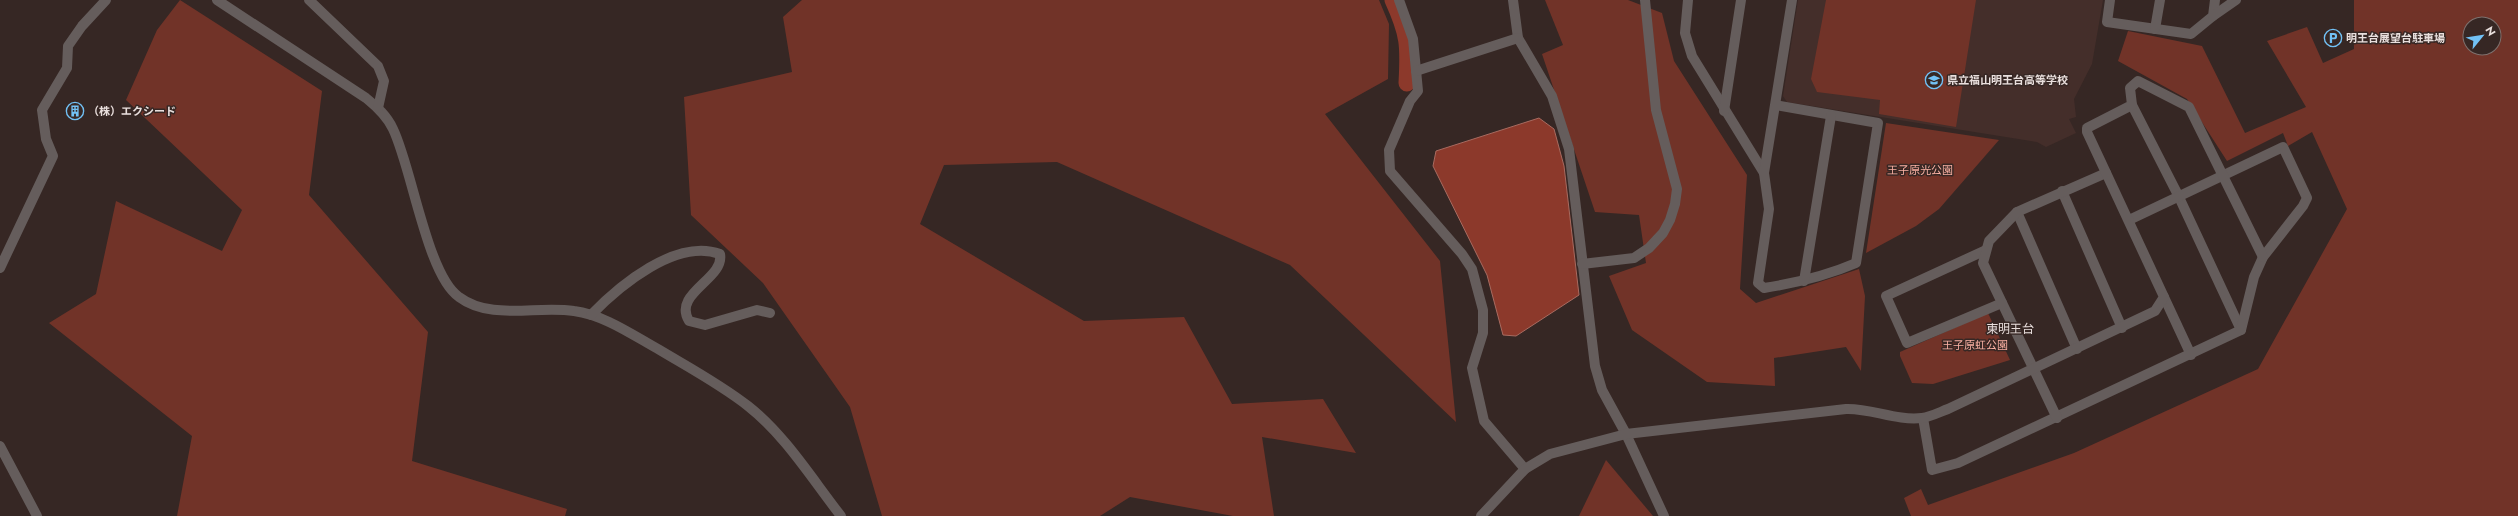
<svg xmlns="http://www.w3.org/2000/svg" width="2518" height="516" font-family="Jost,'Noto Sans JP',sans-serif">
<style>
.built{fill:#442e2a}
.green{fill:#713328;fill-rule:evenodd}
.water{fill:#8c392b;stroke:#a86b60}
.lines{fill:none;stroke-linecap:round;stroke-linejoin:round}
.river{stroke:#8c392b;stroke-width:17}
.minor{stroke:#655d5c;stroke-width:10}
.labels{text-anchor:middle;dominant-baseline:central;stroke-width:3;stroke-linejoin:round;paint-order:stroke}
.poi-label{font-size:11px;font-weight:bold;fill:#e9dfdd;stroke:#362724;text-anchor:start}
.park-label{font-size:11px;fill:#f9b0a2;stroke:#362724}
.neighbourhood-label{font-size:12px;fill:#e9dfdd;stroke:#362724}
</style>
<rect width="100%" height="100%" fill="#362724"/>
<polygon class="built" points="1798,0 2103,0 2092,64 2074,99 2076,117 2069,119 2076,133 2046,147 2037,142 1787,102 1783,96"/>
<g class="green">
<polygon points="180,0 322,91 309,195 428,332 412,461 567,509 565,516 177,516 192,436 49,323 96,294 116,201 222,251 242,210 126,100 157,30"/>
<polygon points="802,0 1379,0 1389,24 1388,79 1325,114 1440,261 1456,422 1290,265 1057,162 944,165 920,224 1084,321 1184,317 1232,404 1323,399 1356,453 1262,437 1274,516 1233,516 1130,497 1100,516 882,516 850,407 763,283 691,215 684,97 792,72 783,17"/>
<polygon points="1545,0 1628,0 1662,13 1674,61 1747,175 1740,289 1756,303 1859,269 1865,296 1861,371 1846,347 1774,358 1775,386 1707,382 1632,330 1609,276 1646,263 1639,215 1595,212 1542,54 1563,45"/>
<polygon points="1826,0 1976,0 1956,127 1879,114 1880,100 1817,92 1811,79"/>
<path d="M2354,0H2518V516H1911L1904,498L1921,489L1928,505L2074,453L2258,369L2347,209L2312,132L2288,146L2283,133L2227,161L2187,99L2118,61L2128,31L2202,46L2245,133L2306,107L2267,41L2307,27L2323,63L2354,49ZM2470,24H2494V48H2470Z"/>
<polygon points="1886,123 1999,140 1939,209 1916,226 1866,253"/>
<polygon points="1988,313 2010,360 1933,384 1912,383 1900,356 1900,352"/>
<polygon points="1606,460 1653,516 1579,516"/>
</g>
<polygon class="water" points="1539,118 1554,129 1564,166 1579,295 1516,336 1503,335 1487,275 1433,166 1436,151"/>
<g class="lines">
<path class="river" d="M1393,0C1409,35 1409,46 1407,83"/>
<g class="minor">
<path d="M217,0L366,98C377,107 387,116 393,129C412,168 427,275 459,297C491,321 537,305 574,311C604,315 631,334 658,349C688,367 720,384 748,406C785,435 812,479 841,516"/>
<polyline points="309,0 378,66 384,81 378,108"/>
<polyline points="1399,0 1413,39 1418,91 1410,101 1389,150 1390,171 1462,254 1472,269 1483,310 1483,333 1472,368 1484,421 1525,469"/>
<polyline points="1513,0 1518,38 1552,96 1569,149 1595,366 1602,390 1626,434 1664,516"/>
<polyline points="1688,0 1685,33 1692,56 1764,173"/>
<polyline points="2110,0 2107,22 2191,34 2213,16 2215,0"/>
<polyline points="2213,16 2236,0"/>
<polyline points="2155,29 2160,0"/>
<polyline points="1416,71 1518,38"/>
<path d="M1775,105L1878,123L1856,263C1826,276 1796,283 1764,288L1758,283L1769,209L1764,173L1792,0"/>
<polyline points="2132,105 2178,195 2241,330"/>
<polyline points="1724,111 1741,0"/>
<polyline points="2062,191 2122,328"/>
<polyline points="2017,212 2077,349"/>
<polyline points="1986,250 1886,296 1907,343 2002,303"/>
<polyline points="1582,264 1634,258 1649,248 1663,233 1670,220 1675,204 1677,189 1656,110 1645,0"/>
<polyline points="0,268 53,156 46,139 42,110 67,68 68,46 82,26 106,0"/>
<polyline points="1804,281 1831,116"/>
<polyline points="2164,297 2191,355"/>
<path d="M591,315C619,286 676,238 720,254C725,279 672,293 689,321L705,325L757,310L770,313"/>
<polyline points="1923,418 1932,470 1958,463 2241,330 2254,277 2263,257 2303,206 2307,198 2283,147 2129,220"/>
<polyline points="2057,418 1983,263 1989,241 2017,212 2106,173"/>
<polyline points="0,446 37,516"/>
<path d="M1481,516L1525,469L1550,454L1626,434L1846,409C1871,408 1896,421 1922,418C1930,417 1940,412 1948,409L2155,311L2164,297L2087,132V128L2132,105L2130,88L2138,81L2189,107L2263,257"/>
</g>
</g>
<defs>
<symbol id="parking-ring" viewBox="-11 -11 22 22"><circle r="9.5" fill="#362724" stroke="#72c1f5" stroke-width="1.5"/><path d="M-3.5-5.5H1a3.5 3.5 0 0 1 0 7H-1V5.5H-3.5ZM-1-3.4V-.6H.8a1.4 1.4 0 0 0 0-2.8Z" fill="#72c1f5"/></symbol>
<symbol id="school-ring" viewBox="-11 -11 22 22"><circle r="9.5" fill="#362724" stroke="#72c1f5" stroke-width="1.5"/><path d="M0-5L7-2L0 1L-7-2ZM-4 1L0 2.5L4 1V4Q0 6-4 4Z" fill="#72c1f5"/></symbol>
<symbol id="building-ring" viewBox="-11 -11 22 22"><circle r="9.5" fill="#362724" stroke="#72c1f5" stroke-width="1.5"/><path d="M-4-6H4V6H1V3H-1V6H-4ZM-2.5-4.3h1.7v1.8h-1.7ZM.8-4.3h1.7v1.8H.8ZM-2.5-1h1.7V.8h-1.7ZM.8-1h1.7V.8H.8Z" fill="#72c1f5"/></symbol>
</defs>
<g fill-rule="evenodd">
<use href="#parking-ring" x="2323" y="28" width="20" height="20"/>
<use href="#school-ring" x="1924" y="70" width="20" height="20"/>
<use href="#building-ring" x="65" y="101" width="20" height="20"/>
</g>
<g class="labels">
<g class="poi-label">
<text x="2346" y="38">明王台展望台駐車場</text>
<text x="1947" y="80">県立福山明王台高等学校</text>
<text x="88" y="111">（株）エクシード</text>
</g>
<g class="park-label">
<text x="1920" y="170">王子原光公園</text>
<text x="1975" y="345">王子原虹公園</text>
</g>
<g class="neighbourhood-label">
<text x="2010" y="329">東明王台</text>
</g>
</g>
<g transform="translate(2482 36) rotate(60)"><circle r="19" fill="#362724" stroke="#7e716e"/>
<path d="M0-3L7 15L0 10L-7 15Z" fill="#72c1f5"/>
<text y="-6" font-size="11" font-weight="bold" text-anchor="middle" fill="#e9dfdd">N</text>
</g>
</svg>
